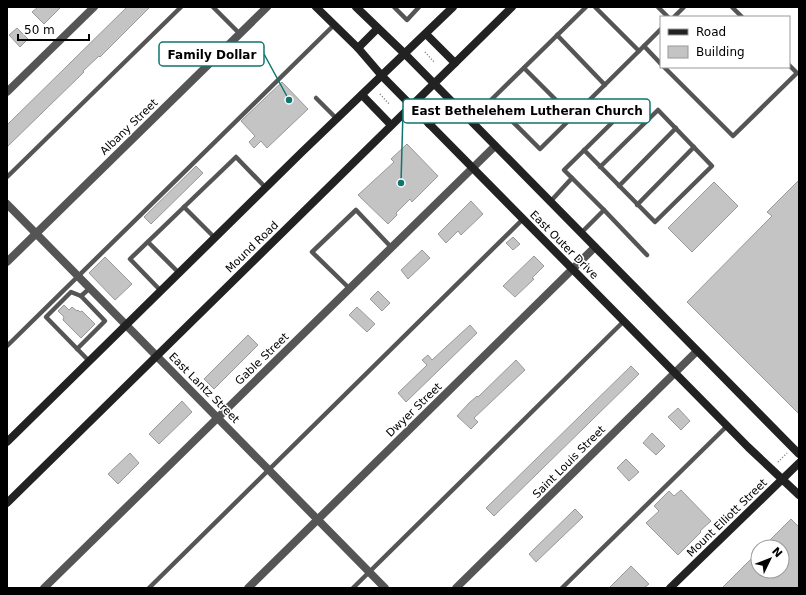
<svg xmlns="http://www.w3.org/2000/svg" width="806" height="595" font-family="'DejaVu Sans',sans-serif">
<style>
.building{fill:#c4c4c4;stroke:#999}
.lines{fill:none;stroke-linecap:round;stroke-linejoin:round}
.path{stroke:#777;stroke-width:1.5;stroke-dasharray:1 2;stroke-linecap:butt}
.lane{stroke:#555;stroke-width:4.5}
.street{stroke:#555;stroke-width:8}
.secondary{stroke:#222;stroke-width:8}
.labels{text-anchor:middle;dominant-baseline:central;stroke-width:3;stroke-linejoin:round;paint-order:stroke}
.street-label{font-size:11px;fill:#000;stroke:#fff}
.leader{fill:none;stroke:#0f766e;stroke-width:1.5}
.callout-dot{fill:#0f766e;stroke:#fff;stroke-width:1.5}
.callout{fill:#fff;stroke:#0f766e;stroke-width:1.5}
.callout-label{font-size:12px;text-anchor:middle;font-weight:bold;fill:#000}
</style>
<rect width="100%" height="100%" fill="#fff"/>
<g class="building">
<polygon points="38,7 61,7 44,24 32,12"/>
<polygon points="127,7 150,7 100,57 99,56 83,71 84,72 7,147 7,125"/>
<polygon points="17,28 28,39 20,47 9,35"/>
<polygon points="282,82 308,109 267,148 261,141 254,148 249,142 255,136 241,121"/>
<polygon points="407,144 438,176 412,202 410,199 396,213 397,215 388,224 358,195 394,162 391,159"/>
<polygon points="196,166 203,173 151,224 144,217"/>
<polygon points="799,180 799,414 687,302 772,216 767,212"/>
<polygon points="714,182 738,206 692,252 668,228"/>
<polygon points="471,201 483,214 461,235 458,231 446,243 438,234"/>
<polygon points="513,237 520,244 513,250 506,243"/>
<polygon points="422,250 430,258 408,279 401,270"/>
<polygon points="534,256 544,266 532,278 534,279 515,297 503,286"/>
<polygon points="105,257 132,284 115,300 89,273"/>
<polygon points="378,291 390,303 382,311 370,299"/>
<polygon points="64,305 69,310 72,307 77,311 78,310 80,312 82,311 95,324 81,338 63,320 64,317 58,311"/>
<polygon points="357,307 375,324 367,332 349,315"/>
<polygon points="470,325 477,333 406,402 398,393 427,365 422,360 428,355 432,360"/>
<polygon points="248,335 258,345 214,389 204,379"/>
<polygon points="516,360 525,370 474,418 478,422 471,429 457,416 469,403 477,396 478,397"/>
<polygon points="631,366 639,374 494,516 486,508"/>
<polygon points="182,401 192,412 159,444 149,434"/>
<polygon points="678,408 690,421 681,430 668,417"/>
<polygon points="652,433 665,446 656,455 643,443"/>
<polygon points="130,453 139,463 118,484 108,474"/>
<polygon points="626,459 639,472 629,481 617,468"/>
<polygon points="681,490 711,521 700,531 701,532 678,555 646,523 659,511 654,506 669,491 674,496"/>
<polygon points="575,509 583,517 536,562 529,554"/>
<polygon points="791,519 799,527 799,588 722,588 758,552 758,571 782,571 782,547 763,547"/>
<polygon points="631,566 649,584 644,588 609,588"/>
</g>
<g class="lines">
<g class="path">
<polyline points="425,52 435,63"/>
<polyline points="380,94 390,105"/>
<polyline points="778,462 787,453"/>
</g>
<g class="lane">
<polyline points="213,7 240,34"/>
<polyline points="394,7 407,20 419,7"/>
<polyline points="586,7 491,100 540,149 644,46"/>
<polyline points="595,7 639,51"/>
<polyline points="658,7 668,17"/>
<polyline points="732,7 742,17"/>
<polyline points="674,17 684,7"/>
<polyline points="661,29 644,46 661,64"/>
<polyline points="557,35 605,85"/>
<polyline points="664,67 733,136 797,73 789,65"/>
<polyline points="524,68 573,117"/>
<polyline points="316,98 337,119"/>
<polyline points="584,150 655,222 712,166 658,110 600,167"/>
<polyline points="7,177 181,7"/>
<polyline points="572,178 604,210"/>
<polyline points="619,186 676,128"/>
<polyline points="550,202 572,178 564,170 633,102"/>
<polyline points="637,205 694,147"/>
<polyline points="581,233 604,210 647,255"/>
<polyline points="215,238 184,207 236,157 266,188"/>
<polyline points="148,242 179,273"/>
<polyline points="349,288 312,252 356,210 391,247"/>
<polyline points="161,291 130,259 184,207"/>
<polyline points="7,346 334,25"/>
<polyline points="77,349 105,321 81,296"/>
<polyline points="89,361 46,317 71,292 81,296 90,288"/>
<polyline points="149,588 523,219"/>
<polyline points="353,588 624,321"/>
<polyline points="562,588 727,426"/>
</g>
<g class="street">
<polyline points="7,92 94,7"/>
<polyline points="7,204 385,588"/>
<polyline points="7,262 267,7"/>
<polyline points="44,588 495,146"/>
<polyline points="248,588 595,247"/>
<polyline points="456,588 697,351"/>
</g>
<g class="secondary">
<polyline points="316,7 358,48 382,76 748,447 799,495"/>
<polyline points="356,7 405,54 799,454"/>
<polyline points="426,34 455,63"/>
<polyline points="358,48 377,29"/>
<polyline points="362,95 391,125"/>
<polyline points="429,124 452,102"/>
<polyline points="7,442 302,152 453,7"/>
<polyline points="7,503 512,7"/>
<polyline points="670,588 799,463"/>
</g>
</g>
<g class="labels">
<g class="street-label">
<text transform="translate(129 127) rotate(-44)">Albany Street</text>
<text transform="translate(564 245) rotate(45)">East Outer Drive</text>
<text transform="translate(252 247) rotate(-44)">Mound Road</text>
<text transform="translate(262 359) rotate(-44)">Gable Street</text>
<text transform="translate(204 388) rotate(45)">East Lantz Street</text>
<text transform="translate(414 410) rotate(-44)">Dwyer Street</text>
<text transform="translate(569 462) rotate(-45)">Saint Louis Street</text>
<text transform="translate(727 518) rotate(-44)">Mount Elliott Street</text>
</g>
</g>
<path class="leader" d="M289 100L264 54M401 183L403 111"/>
<g class="callout-dot">
<circle cx="289" cy="100" r="4"/>
<circle cx="401" cy="183" r="4"/>
</g>
<g class="callout">
<rect x="159" y="42" width="105" height="24" rx="4"/>
<rect x="403" y="99" width="247" height="24" rx="4"/>
</g>
<g class="callout-label">
<text x="212" y="59">Family Dollar</text>
<text x="527" y="115">East Bethelehem Lutheran Church</text>
</g>
<rect width="806" height="595" fill="none" stroke="#000000" stroke-width="16"/>
<rect x="660" y="16" width="130" height="52" fill="#ffffff" stroke="#999999"/>
<rect x="668" y="29" width="20" height="6" fill="#222222" stroke="#999999"/>
<text x="696" y="36" font-size="12" fill="#000000">Road</text>
<rect x="668" y="46" width="20" height="12" fill="#c4c4c4" stroke="#999999"/>
<text x="696" y="56" font-size="12" fill="#000000">Building</text>
<g transform="translate(770 559) rotate(47)"><circle r="19" fill="#ffffff" stroke="#999999"/>
<path d="M0-3L7 15L0 10L-7 15Z" fill="#000000"/>
<text y="-6" font-size="11" font-weight="bold" text-anchor="middle" fill="#000000">N</text>
</g>
<path d="M18 34v6h71v-6" fill="none" stroke="#000000" stroke-width="2"/>
<text x="24" y="34" font-size="12" fill="#000000" stroke="#ffffff" stroke-width="3" paint-order="stroke">50 m</text>
</svg>
